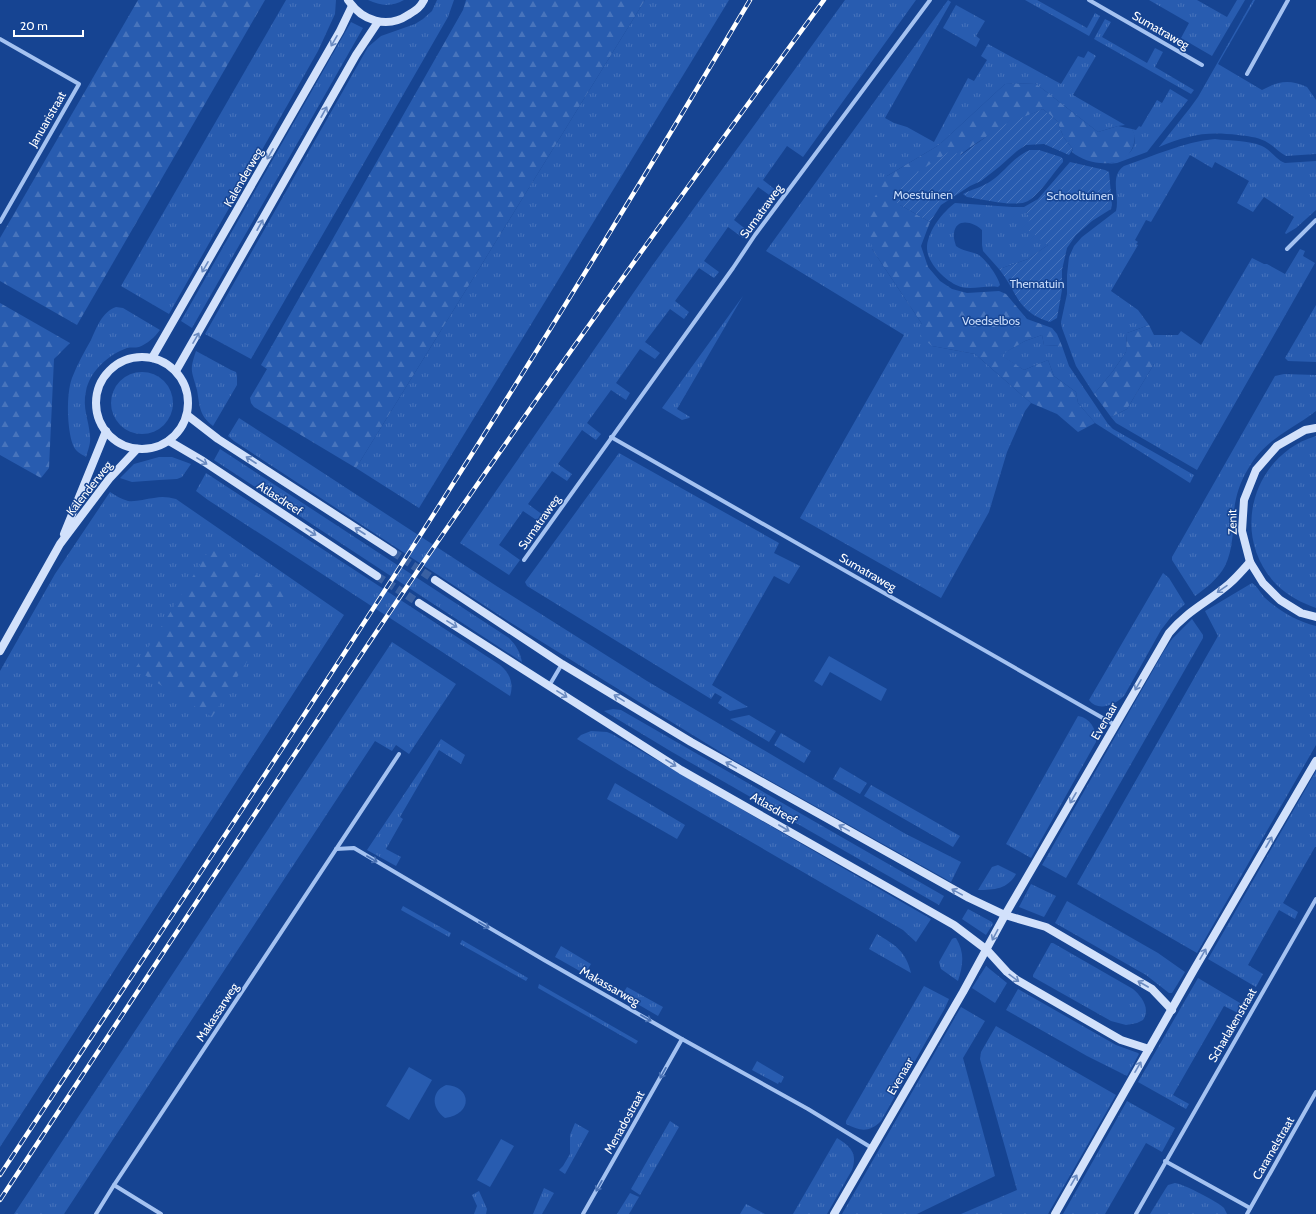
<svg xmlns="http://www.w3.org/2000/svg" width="1316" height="1214" font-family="Cabin,sans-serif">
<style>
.grass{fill:url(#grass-tufts)}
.forest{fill:url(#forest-firs)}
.park{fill:#285cb0}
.garden{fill:url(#garden-furrows)}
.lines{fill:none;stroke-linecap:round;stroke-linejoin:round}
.secondary-tunnel{stroke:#3960a2;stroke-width:8;stroke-dasharray:8 4;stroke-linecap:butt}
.street{stroke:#a4c2f1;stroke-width:4}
.secondary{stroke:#d2e1fb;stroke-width:8}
.rail-casing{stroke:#fff;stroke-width:4.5}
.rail{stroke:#164492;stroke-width:3;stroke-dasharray:9;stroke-linecap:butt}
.oneway{stroke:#6b8bc1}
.oneway2{stroke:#4870b3}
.labels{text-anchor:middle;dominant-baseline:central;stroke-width:3;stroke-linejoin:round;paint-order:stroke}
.street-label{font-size:12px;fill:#fff;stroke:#164492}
.park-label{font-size:12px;fill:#cbdefc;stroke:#164492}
</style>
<defs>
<pattern id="grass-tufts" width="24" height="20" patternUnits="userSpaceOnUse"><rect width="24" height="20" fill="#285cb0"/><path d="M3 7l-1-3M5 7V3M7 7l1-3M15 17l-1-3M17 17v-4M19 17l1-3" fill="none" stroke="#4874bc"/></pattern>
<pattern id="forest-firs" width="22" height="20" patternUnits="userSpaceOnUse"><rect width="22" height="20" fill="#285cb0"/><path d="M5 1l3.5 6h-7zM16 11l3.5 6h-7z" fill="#4874bc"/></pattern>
<pattern id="garden-furrows" width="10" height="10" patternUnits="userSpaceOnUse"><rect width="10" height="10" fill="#285cb0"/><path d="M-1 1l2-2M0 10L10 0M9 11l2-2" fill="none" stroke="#4874bc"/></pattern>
</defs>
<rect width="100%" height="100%" fill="#164492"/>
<g class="grass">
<polygon points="286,0 336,0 335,14 318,51 169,314 121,286"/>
<path d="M368,0H404C391,7 381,6 368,0Z"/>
<polygon points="437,0 454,0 448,17 251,359 205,334 368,47 381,36 415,24 423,19 432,11"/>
<polygon points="645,0 729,0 419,508 356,468"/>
<polygon points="845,0 916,0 803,157 787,146 763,180 777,191 772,197 758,187 734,220 748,231 743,238 728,227 704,261 719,272 714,278 699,268 675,301 689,312 684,319 670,309 645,342 660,353 655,359 640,349 616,383 630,393 626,400 611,390 587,423 601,434 596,440 582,430 558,464 572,474 567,481 552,471 528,504 543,515 538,521 523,511 499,545 520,560 509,575 460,543 652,266"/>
<polygon points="948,0 951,2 885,118 894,123 907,127 934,142 968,78 974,81 987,60 981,56 988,44 1061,84 1078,56 1084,58 1088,51 1096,56 1073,95 1125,125 1118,126 1098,132 1035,83 1005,84 939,145 887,176 872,249 922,324 932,346 975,354 1031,403 1025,411 1007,452 989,512 941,598 800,518 904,335 766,251"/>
<polygon points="1025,0 1037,0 1087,28 1095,13 1100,16 1089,36"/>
<polygon points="1149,0 1197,0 1227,17 1237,0 1245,0 1212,56 1181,38 1189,23"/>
<path d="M1253,0H1255L1218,64L1262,90C1279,81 1289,79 1307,87L1316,100V154L1286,156C1278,152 1273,145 1265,141C1257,137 1247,136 1238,135C1206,131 1188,135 1159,147L1190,108L1198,97Z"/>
<polygon points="956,5 985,21 976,36 980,39 976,47 943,28"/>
<polygon points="1105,19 1111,22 1102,37 1147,63 1155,48 1163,52 1155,67 1194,90 1191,94 1094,39"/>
<polygon points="351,22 363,28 192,328 181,321"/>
<path d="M1170,89L1188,100L1147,152L1117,163L1108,164C1126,159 1141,149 1132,129L1136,130L1139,126L1141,127L1157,100L1162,103Z"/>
<path d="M1215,139C1230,141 1248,140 1262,146C1271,150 1276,160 1285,163L1316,161V210L1296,228L1286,234L1285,233L1294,217L1264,197L1253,212L1237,203L1249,181L1215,162L1212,168L1190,155L1151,222L1146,220L1135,240L1138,242L1136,244L1138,245L1111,291L1138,310L1149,325L1127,333L1126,352L1113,371L1094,394L1076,366L1062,328L1061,322L1067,294V275L1069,257L1074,246L1082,237L1116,211C1120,196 1109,176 1124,166C1154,156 1183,142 1215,139Z"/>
<path d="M1038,199L1026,213L1031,217L1048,245L1028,259L999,269L983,251L982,245V230C974,222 956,217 954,233C953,237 955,242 956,246C963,251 969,251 977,254C985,258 998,276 1000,285L998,287C986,285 973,290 961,287C946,282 926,263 927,246C929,229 943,212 955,203L1012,207H1024Z"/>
<polygon points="1300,249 1305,251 1303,256 1315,263 1197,470 1116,423 1111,417 1127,409 1154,364 1154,335 1178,335 1181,331 1201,345 1252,258 1264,264 1267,264 1285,274"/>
<polygon points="743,296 677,409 690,417 689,418 682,420 662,408"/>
<polygon points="1316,305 1316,362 1288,361 1285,358"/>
<path d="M116,307L123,308L160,330C155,337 147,344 139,347C135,348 131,347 127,348C108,355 90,371 86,391C82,408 89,420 90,436C91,443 88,450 86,457C81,454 75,451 73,445C67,429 66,394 72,378C77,365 84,352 91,340C97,327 102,312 116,307Z"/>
<polygon points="1042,335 1044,345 1062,346 1069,366 1108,424 1113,429 1194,475 1190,483 1095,423 1078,403 1076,392 1054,376 1048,360 1024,370 1000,355 1025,341"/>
<path d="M196,351L231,370L236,372L237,376V385L213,426C199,415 200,407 197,390C192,371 189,371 196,351Z"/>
<circle cx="142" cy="403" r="31"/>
<path d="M1284,374L1316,375V411C1290,431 1265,439 1248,469C1240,482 1235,498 1234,512C1233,530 1233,550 1225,566C1218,579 1206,588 1195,596L1172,560V557L1275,376Z"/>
<polygon points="239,418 498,587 647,681 904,833 961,862 951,882 735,761 665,718 508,621 234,441 228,436"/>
<path d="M1316,436V608C1302,603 1288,596 1277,585C1229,537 1252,455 1316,436Z"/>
<path d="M220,449L509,638C516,645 520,652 522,662L214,460Z"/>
<polygon points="619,453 779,543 774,553 800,566 789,584 774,576 712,685 748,707 730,711 718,703 722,697 715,693 711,699 527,586 525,582"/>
<polygon points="159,457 172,457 191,464 182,477 177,479 159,480 132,482 120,478 134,464"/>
<path d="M206,473L500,665C510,673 514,684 510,696L208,500L196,491Z"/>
<path d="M110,492C116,496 121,499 128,501C136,502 145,499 154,498C162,496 168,497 176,499L344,615L0,1147V671L55,574Z"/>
<path d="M1163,573L1169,578L1185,604L1171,617L1161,630L1124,696C1115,705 1098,712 1089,700Z"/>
<path d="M1252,583C1257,586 1260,592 1264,597C1279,611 1296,621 1316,626V745L1197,953L1077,884L1218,636L1205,611Z"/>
<polygon points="1192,619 1203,635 1203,638 1066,878 1042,865 1164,651 1172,639"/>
<polygon points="392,642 456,684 409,754 396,745 392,751 375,741 64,1214 14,1214"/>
<polygon points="613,709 621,710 944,896 939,905 672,752 604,711"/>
<polygon points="749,715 776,731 769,742 730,719"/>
<path d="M1078,716C1091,718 1097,731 1096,742L1031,858L1006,844Z"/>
<polygon points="591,731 607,732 612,734 931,919 916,942 903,930 629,771 577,739 581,735"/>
<polygon points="781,733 811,751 804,763 774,745"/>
<polygon points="441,739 465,755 461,764 439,750 400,817 403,819 386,849 401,857 396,866 367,850"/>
<polygon points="840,767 867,783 860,794 833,779"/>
<polygon points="1316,771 1316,847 1315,847 1283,903 1298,912 1295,919 1279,910 1248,965 1263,974 1256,987 1208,959"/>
<polygon points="615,783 685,825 677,839 607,799"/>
<polygon points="871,785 960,836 953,847 864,796"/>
<path d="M998,865L1016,874C1008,889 994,890 978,890L992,867Z"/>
<polygon points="1031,884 1056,896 1044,917 1019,907"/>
<polygon points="1067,901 1158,953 1185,972 1172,993 1169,993 1146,975 1055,923"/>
<polygon points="403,906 451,933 449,937 401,910"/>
<polygon points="968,909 992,922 993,924 986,935 962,919"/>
<path d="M877,934C895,945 906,951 911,973L869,949Z"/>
<path d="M954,938H956C965,953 963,965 958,981L941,969L939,962L952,939Z"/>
<polygon points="462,940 528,978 526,981 460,944"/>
<path d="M1051,943H1053L1133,989C1141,996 1151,1008 1143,1020L1137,1023L1126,1025L1111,1021L1033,977V975Z"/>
<polygon points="561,946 591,964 585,974 555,957"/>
<polygon points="986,966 1007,983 995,1003 972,988"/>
<polygon points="1198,978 1240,1003 1242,1010 1240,1014 1224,1006 1173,1095 1189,1104 1186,1109 1138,1082"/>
<polygon points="539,984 638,1041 636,1044 538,988"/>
<path d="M924,986L949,999L945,1008L881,1121C869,1133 860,1131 846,1124V1121Z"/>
<polygon points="627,987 663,1007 658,1016 622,995"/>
<polygon points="1018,989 1116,1045 1138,1053 1139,1054 1127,1076 1087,1056 1006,1010"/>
<polygon points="961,1007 985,1021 963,1058 995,1176 917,1214 842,1214"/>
<polygon points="996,1026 1116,1095 1048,1214 961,1214 1017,1190 980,1059 981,1052"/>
<polygon points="757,1061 784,1077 781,1083 779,1082 778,1084 752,1070"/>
<polygon points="1127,1101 1175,1128 1162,1152 1146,1143 1105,1214 1063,1214"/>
<polygon points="670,1121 679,1127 640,1195 631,1189"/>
<polygon points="575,1123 589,1131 565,1174 559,1170 563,1166 570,1154 570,1135"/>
<path d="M837,1138C850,1146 858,1153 852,1170L827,1214H793Z"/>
<path d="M1175,1183C1184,1184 1218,1202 1224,1208C1225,1210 1226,1212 1227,1214H1150L1166,1188L1168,1185Z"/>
<polygon points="544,1188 554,1193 542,1214 533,1214"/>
<polygon points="479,1191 487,1209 486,1214 474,1214 477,1206 472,1195"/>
<polygon points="630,1193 639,1197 629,1214 617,1214"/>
<polygon points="746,1204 765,1214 740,1214"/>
</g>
<g class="forest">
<polygon points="138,0 265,0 77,325 0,281 0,238"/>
<polygon points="466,0 645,0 356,468 254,407 251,403 250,398 267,369 261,365 463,10"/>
<path d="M1035,83L1098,132L1118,126L1132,129C1135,134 1135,137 1134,143C1128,171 1088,166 1072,152L1073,149L1064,138L1057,121L1043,109C1019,119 994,131 972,146C947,164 924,185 900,205L930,222L921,246L928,267L940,281L952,289L967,293L999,291L1006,294L1027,319L1052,328L1057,334L1062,346L1044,345L1042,335L1025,341L1001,355L1024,370L1048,360L1054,376L1076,392L1078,403L1095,423L1078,432L1057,414L1031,403L975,354L932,346L920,336L922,324L872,249L867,210L887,176L939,145L1005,84Z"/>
<polygon points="0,303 70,343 54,359 49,468 41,478 0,455"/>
<polygon points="1149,325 1154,335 1154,364 1127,409 1111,417 1094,394 1113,371 1126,352 1127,333"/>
<polygon points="211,547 289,595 212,717 135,669"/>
</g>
<g class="park">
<polygon points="829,656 887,689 881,701 830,672 822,686 814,681"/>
<polygon points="409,1067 432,1080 409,1120 386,1106"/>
<path d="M446,1085C471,1086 474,1114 445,1118C432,1109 430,1092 446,1085Z"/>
<polygon points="501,1139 514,1146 490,1187 477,1180"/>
</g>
<g class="garden">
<polygon points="1043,109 1057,121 1064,138 1073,149 1069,155 1044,144 1026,145 1017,151 999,167 981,181 970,186 941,205 930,222 900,205 889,196 900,184 950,151 961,155 1001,126"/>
<path d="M1030,150H1039L1061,157L1063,159V162C1054,172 1040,194 1028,201C1016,208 982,199 967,197L963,194C972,189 983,187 991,181C1006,171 1013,157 1030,150Z"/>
<path d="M1070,162L1105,170L1109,172L1112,205L1111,209L1092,221L1076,235L1067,248L1062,270V290L1057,318L1050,322C1016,311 1018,293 999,269L1028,259L1048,245L1025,228L1031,218L1026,213Z"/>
</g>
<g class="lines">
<g class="secondary-tunnel">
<polyline points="393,552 435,580"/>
<polyline points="377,576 419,603"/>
</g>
<g class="street">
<polyline points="1089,0 1202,65"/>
<polyline points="0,39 79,84 0,222"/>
<polyline points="1247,74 1288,0"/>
<polyline points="1287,249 1316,220"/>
<polyline points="611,437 1115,725"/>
<polyline points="524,560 733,268 755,235 930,0"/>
<polyline points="549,686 562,664"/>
<polyline points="336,849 354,848 544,960 682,1039 808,1109 872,1148"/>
<polyline points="1165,1161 1250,1208"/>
<polyline points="96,1214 114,1185"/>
<polyline points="161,1214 114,1185 399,754"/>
<polyline points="583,1214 682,1039"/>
<polyline points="1136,1214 1316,899"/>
<polyline points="1247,1214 1316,1092"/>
</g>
<g class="secondary">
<path d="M348,0C362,21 387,29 408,15C416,10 420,8 424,0"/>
<circle cx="142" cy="403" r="46"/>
<polyline points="152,358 340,31 352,6"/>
<polyline points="176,371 356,55 378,22"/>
<polyline points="187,415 218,439 393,552"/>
<polyline points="1316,428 1305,430 1277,446 1256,470 1244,500 1242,531 1250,562 1263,583 1280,600 1301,613 1316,617"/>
<polyline points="169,441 203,461 377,576"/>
<polyline points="64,534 106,431"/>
<polyline points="435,580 562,664 691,742 969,898 1005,915 1046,927 1152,989 1172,1010"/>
<polyline points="419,603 681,770 954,925 987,950 1007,972 1017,980 1121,1040 1149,1049"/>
<polyline points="0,651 60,544 109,479 137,449"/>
<path d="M834,1214L963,992L1005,915L1169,633C1187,611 1208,602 1229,584C1236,578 1243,570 1250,562"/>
<polyline points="1055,1214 1195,968 1316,761"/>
</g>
<defs>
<g id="rail">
<path d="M0,1175C116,999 233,825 347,649C486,435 620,219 750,0"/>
<path d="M0,1200C141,987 281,772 425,560C555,371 688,185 824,0"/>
</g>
</defs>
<use href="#rail" class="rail-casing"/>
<use href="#rail" class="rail"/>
</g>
<defs><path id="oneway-shaft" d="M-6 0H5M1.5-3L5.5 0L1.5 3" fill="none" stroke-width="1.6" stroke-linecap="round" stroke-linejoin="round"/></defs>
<g class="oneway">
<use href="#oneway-shaft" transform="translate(334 41) rotate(120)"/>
<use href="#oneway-shaft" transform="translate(324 112) rotate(-61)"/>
<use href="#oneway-shaft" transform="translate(270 154) rotate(120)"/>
<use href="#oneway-shaft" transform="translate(260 225) rotate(-61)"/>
<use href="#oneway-shaft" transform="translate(205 267) rotate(120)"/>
<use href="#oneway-shaft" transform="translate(196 338) rotate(-60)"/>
<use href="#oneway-shaft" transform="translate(251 460) rotate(-147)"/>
<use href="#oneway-shaft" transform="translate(202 461) rotate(32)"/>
<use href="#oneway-shaft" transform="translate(360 531) rotate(-147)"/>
<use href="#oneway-shaft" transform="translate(311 532) rotate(33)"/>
<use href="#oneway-shaft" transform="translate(1222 589) rotate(145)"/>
<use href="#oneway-shaft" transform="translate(452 624) rotate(32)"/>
<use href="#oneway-shaft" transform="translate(1138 685) rotate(120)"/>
<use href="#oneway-shaft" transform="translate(562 694) rotate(32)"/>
<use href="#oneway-shaft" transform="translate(619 698) rotate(-149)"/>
<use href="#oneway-shaft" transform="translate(671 763) rotate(32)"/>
<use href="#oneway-shaft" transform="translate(731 765) rotate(-151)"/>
<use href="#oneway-shaft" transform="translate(1073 798) rotate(120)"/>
<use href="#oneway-shaft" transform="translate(784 828) rotate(30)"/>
<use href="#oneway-shaft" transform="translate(844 828) rotate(-151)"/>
<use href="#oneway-shaft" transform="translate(1269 842) rotate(-60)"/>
<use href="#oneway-shaft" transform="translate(957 892) rotate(-151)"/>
<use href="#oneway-shaft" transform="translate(995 935) rotate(118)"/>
<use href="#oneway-shaft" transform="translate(1203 954) rotate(-60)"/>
<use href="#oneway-shaft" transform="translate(1014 978) rotate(36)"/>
<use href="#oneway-shaft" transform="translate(1143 984) rotate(-150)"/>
<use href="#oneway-shaft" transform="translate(1138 1067) rotate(-60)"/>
<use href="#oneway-shaft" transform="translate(1074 1180) rotate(-60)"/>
</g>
<g class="oneway2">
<use href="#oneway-shaft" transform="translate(372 859) rotate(30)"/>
<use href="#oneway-shaft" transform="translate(484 925) rotate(30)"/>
<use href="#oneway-shaft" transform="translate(646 1018) rotate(30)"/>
<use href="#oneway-shaft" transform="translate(663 1073) rotate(119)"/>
<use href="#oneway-shaft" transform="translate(599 1186) rotate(119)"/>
</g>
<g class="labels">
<g class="street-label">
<text transform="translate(1161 30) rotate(30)">Sumatraweg</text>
<text transform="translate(47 119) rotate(-60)">Januaristraat</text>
<text transform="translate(243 177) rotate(-60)">Kalenderweg</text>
<text transform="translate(761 211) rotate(-54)">Sumatraweg</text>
<text transform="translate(89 488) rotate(-52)">Kalenderweg</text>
<text transform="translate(280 498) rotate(33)">Atlasdreef</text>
<text transform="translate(539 522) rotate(-55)">Sumatraweg</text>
<text transform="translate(1232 522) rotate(-91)">Zenit</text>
<text transform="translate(868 572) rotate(30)">Sumatraweg</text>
<text transform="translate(1104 721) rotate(-60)">Evenaar</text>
<text transform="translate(774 808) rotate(30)">Atlasdreef</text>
<text transform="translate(610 986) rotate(30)">Makassarweg</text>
<text transform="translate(217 1012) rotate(-57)">Makassarweg</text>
<text transform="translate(1232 1025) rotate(-60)">Scharlakenstraat</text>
<text transform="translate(900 1076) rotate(-60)">Evenaar</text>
<text transform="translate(624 1122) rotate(-61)">Menadostraat</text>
<text transform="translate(1273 1148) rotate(-60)">Caramelstraat</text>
</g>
<g class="park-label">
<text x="923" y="194">Moestuinen</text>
<text x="1080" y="195">Schooltuinen</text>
<text x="1037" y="283">Thematuin</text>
<text x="991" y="320">Voedselbos</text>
</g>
</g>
<path d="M14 30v6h69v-6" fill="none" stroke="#ffffff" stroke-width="2"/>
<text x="20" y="30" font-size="12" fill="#ffffff" stroke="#164492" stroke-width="3" paint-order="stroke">20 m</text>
</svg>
